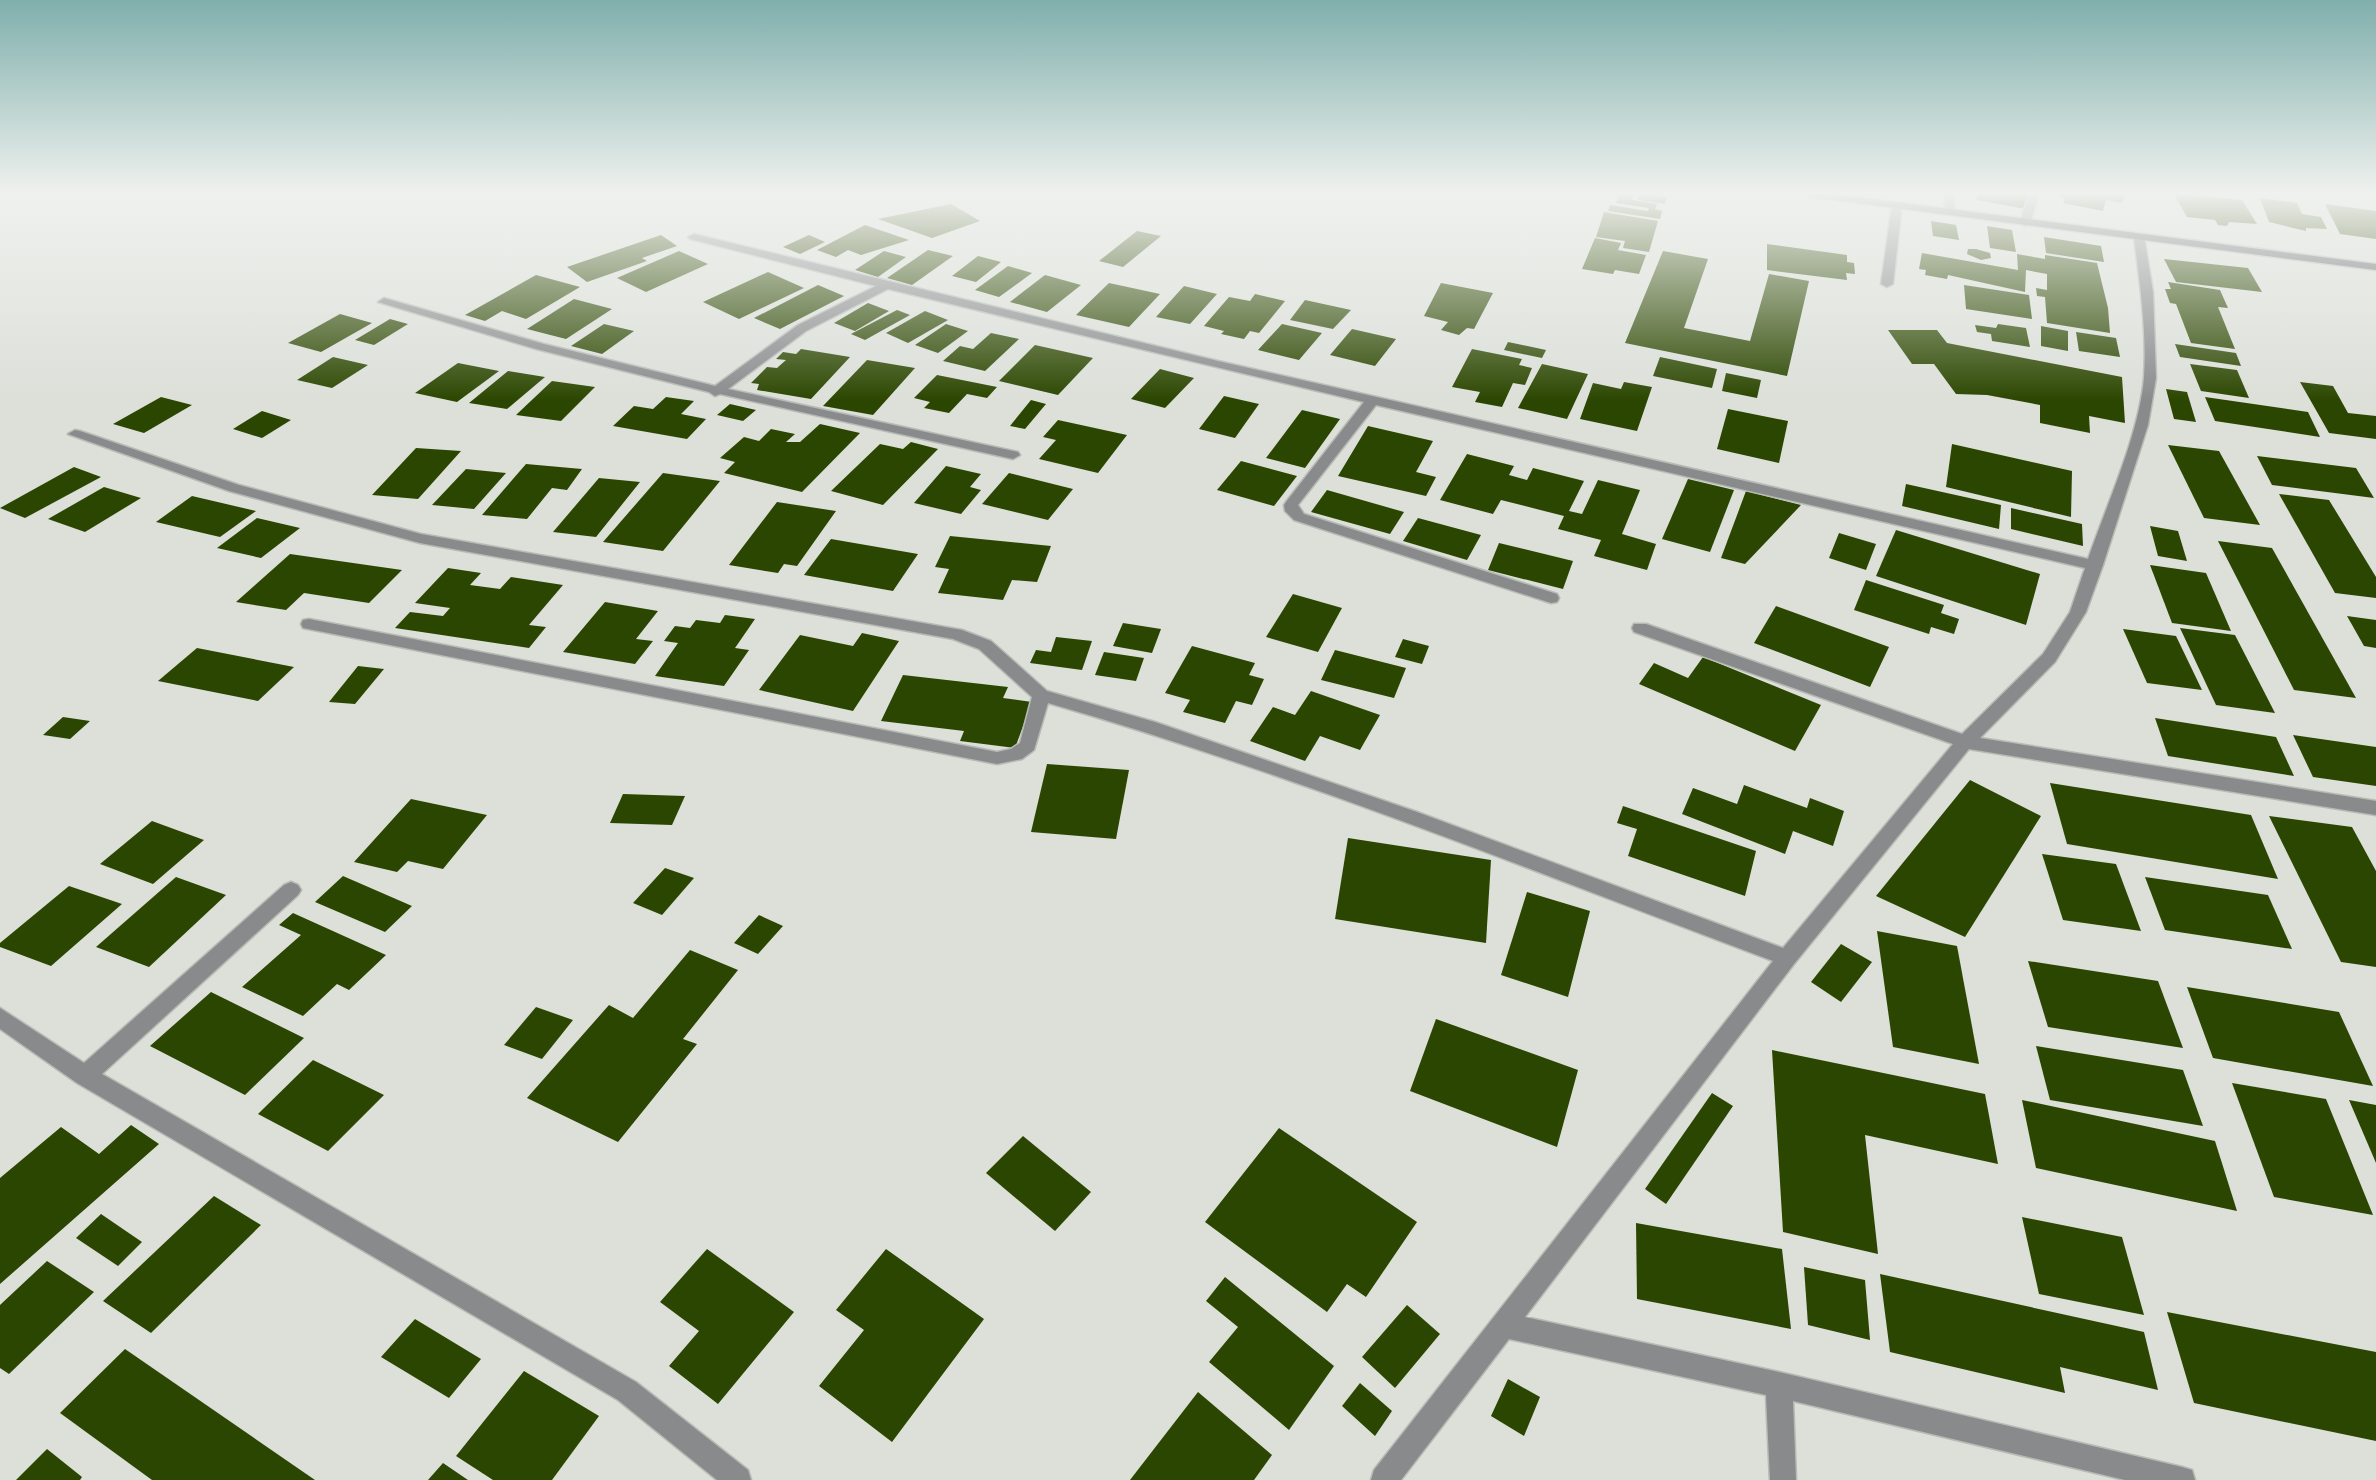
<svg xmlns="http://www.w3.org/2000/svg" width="2376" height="1480" font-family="'Varela Round',sans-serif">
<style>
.building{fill:#2b4600}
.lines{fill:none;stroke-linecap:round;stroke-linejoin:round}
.street-casing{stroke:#b7bbb5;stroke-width:3}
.secondary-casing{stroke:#b7bbb5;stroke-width:3}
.street{fill:#898a8c;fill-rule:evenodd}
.secondary{fill:#606165;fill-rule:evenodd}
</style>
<rect width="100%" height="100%" fill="#dce0d9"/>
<g class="building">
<polygon points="1619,194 1634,194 1632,200 1657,204 1655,209 1662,211 1660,219 1608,211 1610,205 1648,211 1649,208 1616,203"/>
<polygon points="1639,194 1649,194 1667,197 1665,204 1638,200"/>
<polygon points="1978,194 2030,194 2026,209 1976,200"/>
<polygon points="2058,194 2125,194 2122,203 2106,200 2103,211 2063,203 2065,198 2058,196"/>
<polygon points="2174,194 2242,200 2257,224 2229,222 2227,226 2218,225 2215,220 2187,217"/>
<polygon points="2260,198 2297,203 2302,214 2321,217 2327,229 2306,228 2306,231 2269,222"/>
<polygon points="951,204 980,221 932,238 878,219"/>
<polygon points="2325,204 2376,211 2376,239 2340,234"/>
<polygon points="1604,212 1658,221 1649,252 1623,248 1625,241 1596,237"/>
<polygon points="1931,221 1956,225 1959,240 1933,236"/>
<polygon points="865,225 909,240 861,255 848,250 836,257 817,250"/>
<polygon points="1987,226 2012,230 2016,252 1990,248"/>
<polygon points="1137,231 1161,236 1123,267 1099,261"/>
<polygon points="661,235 677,246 642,258 647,261 587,282 567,267"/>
<polygon points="809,235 825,242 800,254 783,247"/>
<polygon points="2044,237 2101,246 2104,262 2046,253"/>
<polygon points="1595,238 1621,243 1618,250 1646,255 1639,274 1615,270 1613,274 1582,269"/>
<polygon points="1767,244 1847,255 1847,262 1854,263 1855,274 1846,273 1847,280 1767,270"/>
<polygon points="1976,249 1990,253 1991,258 1981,260 1967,254 1968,249"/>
<polygon points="928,250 953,256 912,285 887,278"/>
<polygon points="679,251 708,264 646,292 617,278"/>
<polygon points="884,251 906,257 878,277 855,270"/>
<polygon points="1663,251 1708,259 1684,328 1750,341 1769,274 1809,281 1787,376 1625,343"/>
<polygon points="1922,253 2018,270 2017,254 2045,259 2045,255 2097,263 2108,308 2110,333 2047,323 2045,297 2037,296 2036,288 2047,290 2047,274 2026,270 2025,292 1948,275 1947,279 1925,275 1926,270 1919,269"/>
<polygon points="978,256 1001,262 976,282 952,276"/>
<polygon points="2164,259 2248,268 2262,292 2176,282"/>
<polygon points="1008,266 1032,273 999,297 975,290"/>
<polygon points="768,272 804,288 739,319 703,302"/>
<polygon points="536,275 580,287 526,319 502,311 485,321 465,315"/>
<polygon points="1045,275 1081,285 1047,312 1010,302"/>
<polygon points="2168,282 2220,290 2228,308 2218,307 2235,349 2191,343 2176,304 2170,303 2165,289 2171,289"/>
<polygon points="1109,283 1160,294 1129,327 1076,315"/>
<polygon points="1441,283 1493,293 1474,329 1467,328 1459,335 1441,330 1448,322 1424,316"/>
<polygon points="818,285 844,296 780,329 754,318"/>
<polygon points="1964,285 2029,295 2032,319 1966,309"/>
<polygon points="1184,286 1217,294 1190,324 1156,317"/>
<polygon points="1255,294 1285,301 1259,333 1250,331 1244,339 1221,334 1224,331 1204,326 1229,297 1250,301"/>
<polygon points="574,299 612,309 566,339 527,329"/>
<polygon points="1305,300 1351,310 1333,329 1290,320"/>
<polygon points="868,303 889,311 855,331 834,323"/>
<polygon points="897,310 910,315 865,340 851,334"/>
<polygon points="925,311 948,320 908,343 886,333"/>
<polygon points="340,314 372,323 321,352 288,343"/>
<polygon points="390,319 408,324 374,345 355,340"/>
<polygon points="604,324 634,331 602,354 571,346"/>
<polygon points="946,324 968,331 938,353 915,345"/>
<polygon points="1282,324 1322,333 1299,360 1258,350"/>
<polygon points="1998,324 2026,328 2030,347 1992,341 1991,334 1977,332 1975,325 1996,328"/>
<polygon points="2041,326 2068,331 2068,351 2041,346"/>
<polygon points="1352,329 1396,339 1375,366 1330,355"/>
<polygon points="1888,330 1937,330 1947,343 2122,377 2125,423 2089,416 2090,433 2040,423 2040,405 1987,395 1956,394 1934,364 1912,364"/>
<polygon points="2076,332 2116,338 2120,357 2079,351"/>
<polygon points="991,333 1019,339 985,371 943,361 960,346 973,349"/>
<polygon points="1508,342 1546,350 1542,358 1504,350"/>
<polygon points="2175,344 2236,353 2241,366 2180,357"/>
<polygon points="1035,345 1093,358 1058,395 999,381"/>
<polygon points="801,349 850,357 811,399 757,390 759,384 751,383 767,367 777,368 786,360 776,359 783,352 796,354"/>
<polygon points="1472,349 1522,359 1519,365 1532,368 1525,385 1513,383 1502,407 1475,402 1480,392 1452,387"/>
<polygon points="333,357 368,365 332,388 297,380"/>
<polygon points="1660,357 1717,369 1712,388 1653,376"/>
<polygon points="867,360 915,368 873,415 823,406"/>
<polygon points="458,363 499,371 457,402 415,393"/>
<polygon points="1542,364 1588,374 1567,419 1518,408"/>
<polygon points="2190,364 2237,370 2249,398 2201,391"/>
<polygon points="1160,369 1194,378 1165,408 1131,399"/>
<polygon points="508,371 545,377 507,409 469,403"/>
<polygon points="1726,373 1761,380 1757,398 1722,391"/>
<polygon points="937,375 997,387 987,398 967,394 949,413 924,408 930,402 914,398"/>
<polygon points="552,381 595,387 561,421 516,415"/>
<polygon points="1624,382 1652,387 1637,431 1580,419 1593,383 1621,389"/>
<polygon points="2300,382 2333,386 2348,413 2376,416 2376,439 2329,433"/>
<polygon points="2166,389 2187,392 2196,422 2174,419"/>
<polygon points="1224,396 1259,404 1235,438 1199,429"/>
<polygon points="161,397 192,405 144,433 113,424"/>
<polygon points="666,397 694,401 681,414 706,419 687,439 613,426 634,406 653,409"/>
<polygon points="2205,397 2308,412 2320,437 2215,421"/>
<polygon points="1031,400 1046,404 1025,429 1010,426"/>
<polygon points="730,404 756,410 743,421 717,415"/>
<polygon points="1728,409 1788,421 1779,463 1717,449"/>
<polygon points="1302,410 1340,419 1305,468 1266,458"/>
<polygon points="262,411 291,420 262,438 233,429"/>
<polygon points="1058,420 1127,435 1098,473 1039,459 1056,440 1043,437"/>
<polygon points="820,424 860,433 802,492 724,473 735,462 720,458 744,437 759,441 771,429 795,434 786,442 800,442"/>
<polygon points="1368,426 1433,441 1416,472 1436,477 1426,496 1338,476"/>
<polygon points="911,442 938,449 883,505 831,491 880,444 903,449"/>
<polygon points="1952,444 2072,471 2071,517 1946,487"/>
<polygon points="2168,445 2219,451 2260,525 2204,518"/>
<polygon points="416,448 461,451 418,499 372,495"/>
<polygon points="1467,454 1514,466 1509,475 1527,480 1533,468 1584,481 1569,511 1582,514 1598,480 1640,490 1622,534 1656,544 1647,570 1594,556 1601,540 1558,529 1564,516 1501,500 1493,514 1440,500"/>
<polygon points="2257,456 2356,468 2374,498 2272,485"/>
<polygon points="1241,461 1297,476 1274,506 1217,490"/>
<polygon points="526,464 582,469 567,490 552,488 527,519 482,515"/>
<polygon points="946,466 981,474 970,487 981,490 961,514 914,503"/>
<polygon points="74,467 101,477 25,518 0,508"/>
<polygon points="466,469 506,473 474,509 432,505"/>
<polygon points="663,473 720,481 663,551 603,542"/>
<polygon points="1009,473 1073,489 1048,520 982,504"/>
<polygon points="599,478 640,482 596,537 553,532"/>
<polygon points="1688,479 1734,490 1710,552 1662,539"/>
<polygon points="1906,484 2001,505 1999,529 1902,506"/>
<polygon points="104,487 141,498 85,532 48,519"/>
<polygon points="1327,490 1404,512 1390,534 1311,512"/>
<polygon points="1746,491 1801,505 1745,564 1721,558"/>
<polygon points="2279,494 2329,500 2376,577 2376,598 2335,593"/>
<polygon points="192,496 256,511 220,537 156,522"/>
<polygon points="777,502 836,511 797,566 784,564 778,573 729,565"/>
<polygon points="2011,508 2082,524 2083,546 2011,529"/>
<polygon points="257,518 300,528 261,558 217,548"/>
<polygon points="1418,518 1481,535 1467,560 1403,541"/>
<polygon points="2150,526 2178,531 2187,561 2158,556"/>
<polygon points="1896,530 2040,574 2026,625 1876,576"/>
<polygon points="1839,533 1876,544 1866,570 1829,558"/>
<polygon points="950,536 1051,546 1037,582 1012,580 1003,600 938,593 949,569 935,567"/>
<polygon points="831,539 918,554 893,591 804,575"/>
<polygon points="2218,541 2272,548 2356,698 2294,690"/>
<polygon points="1499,543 1573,561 1563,589 1488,570"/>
<polygon points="290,554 402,570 369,603 304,593 286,610 236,602"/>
<polygon points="2150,565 2206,573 2231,631 2172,623"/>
<polygon points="448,568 481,573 470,585 500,589 511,577 563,585 529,625 546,627 529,648 395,628 410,612 443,616 450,608 415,603"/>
<polygon points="1866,580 1944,605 1941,613 1959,619 1954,634 1931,627 1929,634 1854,610"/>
<polygon points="1293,594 1342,608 1318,652 1266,637"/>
<polygon points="605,602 658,611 636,639 653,641 635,664 563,652"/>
<polygon points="1776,606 1889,647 1870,687 1754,643"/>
<polygon points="725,615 755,619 735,648 749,650 724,686 655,676 678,643 664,641 675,626 690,628 696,620 720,623"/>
<polygon points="2347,616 2376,620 2376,648 2364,646"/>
<polygon points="1123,623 1161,629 1152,653 1113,646"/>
<polygon points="2180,628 2235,635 2275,713 2216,705"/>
<polygon points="2123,629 2176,636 2202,690 2147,683"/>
<polygon points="862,633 899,641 853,711 759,690 800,635 853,646"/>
<polygon points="1056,637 1092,641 1082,670 1030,663 1036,650 1051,652"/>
<polygon points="1403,639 1429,646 1422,664 1395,657"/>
<polygon points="1192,646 1255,663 1249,675 1264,679 1252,705 1236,701 1225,723 1183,712 1190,700 1165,693"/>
<polygon points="197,648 294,667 258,701 158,681"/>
<polygon points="1335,650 1406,668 1394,698 1321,680"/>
<polygon points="1104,652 1144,658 1136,681 1095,675"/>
<polygon points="1703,657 1821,705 1795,751 1639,684 1654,663 1688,678"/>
<polygon points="358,666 384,669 355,704 329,702"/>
<polygon points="903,675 1008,687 1003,698 1032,702 1015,748 960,741 964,731 881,721"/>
<polygon points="1311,691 1380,715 1360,750 1320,736 1305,761 1250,741 1273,707 1295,715"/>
<polygon points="63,717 90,721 70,739 43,735"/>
<polygon points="2155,718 2276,737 2294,776 2168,756"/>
<polygon points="2293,735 2376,747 2376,786 2313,777"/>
<polygon points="1047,764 1129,770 1116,839 1031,832"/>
<polygon points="1970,780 2041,816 1965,937 1876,896"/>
<polygon points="2050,783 2251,815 2278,879 2067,844"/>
<polygon points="1744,785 1807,808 1810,798 1844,811 1833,846 1793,831 1785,854 1682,814 1693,788 1737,804"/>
<polygon points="623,794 685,796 672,825 610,823"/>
<polygon points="411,799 487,815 443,869 408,861 397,872 354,862"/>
<polygon points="1623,806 1756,851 1745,896 1628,856 1637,829 1617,823"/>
<polygon points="2269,816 2352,827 2376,871 2376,967 2341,962"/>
<polygon points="152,821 204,840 153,884 100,864"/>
<polygon points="1348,838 1491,860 1486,943 1335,919"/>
<polygon points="2042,854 2116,864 2141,931 2063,920"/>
<polygon points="665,868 694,878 662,915 633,903"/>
<polygon points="343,876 412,906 385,932 315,902"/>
<polygon points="176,877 226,895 149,967 96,947"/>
<polygon points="2145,877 2268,895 2292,949 2165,930"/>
<polygon points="69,886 122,904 51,966 0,947 0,943"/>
<polygon points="1527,892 1590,911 1568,997 1501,975"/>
<polygon points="293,913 386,955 349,990 337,984 303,1016 242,987 301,935 279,925"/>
<polygon points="759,915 783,926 758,954 734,943"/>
<polygon points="1877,931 1957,946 1979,1064 1893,1047"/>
<polygon points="1841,944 1872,962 1841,1002 1811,982"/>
<polygon points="690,950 738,970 683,1039 697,1044 618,1142 527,1098 609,1005 633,1018"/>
<polygon points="2028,961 2158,981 2183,1048 2048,1027"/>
<polygon points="2187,987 2339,1012 2373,1086 2213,1058"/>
<polygon points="211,992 304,1038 245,1095 150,1046"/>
<polygon points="536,1007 573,1020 542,1059 504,1045"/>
<polygon points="1436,1019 1578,1070 1557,1147 1410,1091"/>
<polygon points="2036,1046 2183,1070 2203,1126 2050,1100"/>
<polygon points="1772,1050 1985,1094 1998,1164 1865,1135 1878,1254 1783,1232"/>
<polygon points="313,1060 384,1095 328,1151 258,1114"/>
<polygon points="2232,1083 2326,1099 2373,1215 2274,1197"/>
<polygon points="1712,1093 1733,1106 1666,1204 1645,1189"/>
<polygon points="2022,1100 2215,1141 2237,1211 2036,1168"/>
<polygon points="2349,1100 2376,1105 2376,1163"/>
<polygon points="131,1125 159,1144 0,1284 0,1178 61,1127 99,1154"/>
<polygon points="1279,1128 1417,1222 1366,1297 1347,1284 1327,1312 1205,1222"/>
<polygon points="1023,1136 1091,1192 1055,1231 986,1173"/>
<polygon points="214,1196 261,1225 151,1333 103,1301"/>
<polygon points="101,1214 142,1242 118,1266 76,1238"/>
<polygon points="2022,1217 2122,1237 2144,1315 2039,1294"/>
<polygon points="1636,1223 1782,1249 1791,1329 1637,1299"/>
<polygon points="707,1249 794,1312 718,1404 669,1366 699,1331 660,1302"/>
<polygon points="886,1249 984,1319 892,1442 819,1386 864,1330 836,1310"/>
<polygon points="47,1261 94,1292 9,1374 0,1368 0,1305"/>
<polygon points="1804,1267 1865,1280 1870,1340 1808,1325"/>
<polygon points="1880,1274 2144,1332 2158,1390 2060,1367 2065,1393 1890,1352"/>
<polygon points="1225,1277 1334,1366 1289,1430 1209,1362 1238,1327 1206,1301"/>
<polygon points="1407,1305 1440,1334 1395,1388 1362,1357"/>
<polygon points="2167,1312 2376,1352 2376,1441 2194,1403"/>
<polygon points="415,1319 481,1359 449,1398 381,1357"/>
<polygon points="125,1349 315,1480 152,1480 60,1413"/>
<polygon points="524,1371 599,1416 552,1480 493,1480 456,1456"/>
<polygon points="1508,1379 1540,1397 1524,1436 1491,1416"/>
<polygon points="1360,1383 1392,1411 1375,1436 1342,1406"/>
<polygon points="1198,1392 1272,1455 1254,1480 1130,1480"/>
<polygon points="47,1449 82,1477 80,1480 16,1480"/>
<polygon points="443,1463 468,1480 428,1480"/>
</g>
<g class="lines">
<defs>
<g id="street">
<polygon points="1944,194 1954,194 1954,214 1945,212"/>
<polygon points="2029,194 2039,194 2030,223 2025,226 2020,223"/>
<polygon points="1897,202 1902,205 1893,284 1887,287 1881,284 1892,205"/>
<path d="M694,234L1218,361L2088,559C2107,504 2139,435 2144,378C2147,332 2140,283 2134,238L2144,236L2153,292L2156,378L2148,425L2103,565L2086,612L2055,662L1980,738L2376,801V815L1969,749L1794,964L1525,1317L1779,1372L2182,1467L2192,1470L2195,1480H2125L1793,1401L1796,1480H1770L1766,1395L1509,1339L1401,1480H1371L1374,1470L1773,961C1533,871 1294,774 1048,703L1034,750L1022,759L997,764L303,628L301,624L303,620L309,619L997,752L1011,749L1020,743L1032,697L979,649L953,639L420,543L229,491L68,434L75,430L80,431L239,485L421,534L962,630L991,641L1047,691L1155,722L1417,812L1783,948L1953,744L1634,632L1632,628L1634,624H1646L1962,734L2043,654L2070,612L2085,568L1376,405L1298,505L1304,514L1557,594L1559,598L1557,602L1551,603L1294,520L1285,511L1284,505L1286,502L1364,402L888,289L806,331L728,389L1018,452L1020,455L1013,459L720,394L715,396L709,392L536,349L378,302L384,298L544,344L715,386L798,325L876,286L690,239L688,237Z"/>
<polygon points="291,882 298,885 301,890 298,895 102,1074 636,1382 748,1470 751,1480 717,1480 618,1400 77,1083 0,1029 0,1008 84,1063 284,885"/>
</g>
<polygon id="secondary" points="1805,194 1834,194 2376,264 2376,270 1810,197"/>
</defs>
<use href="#street" class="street-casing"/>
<use href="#secondary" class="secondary-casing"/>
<use href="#street" class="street"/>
<use href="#secondary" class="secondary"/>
</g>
<linearGradient id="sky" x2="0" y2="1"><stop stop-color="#7fafac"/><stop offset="0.48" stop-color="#eff1ee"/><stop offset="1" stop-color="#eff1ee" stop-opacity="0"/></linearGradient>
<rect width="2376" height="401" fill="url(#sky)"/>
</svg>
